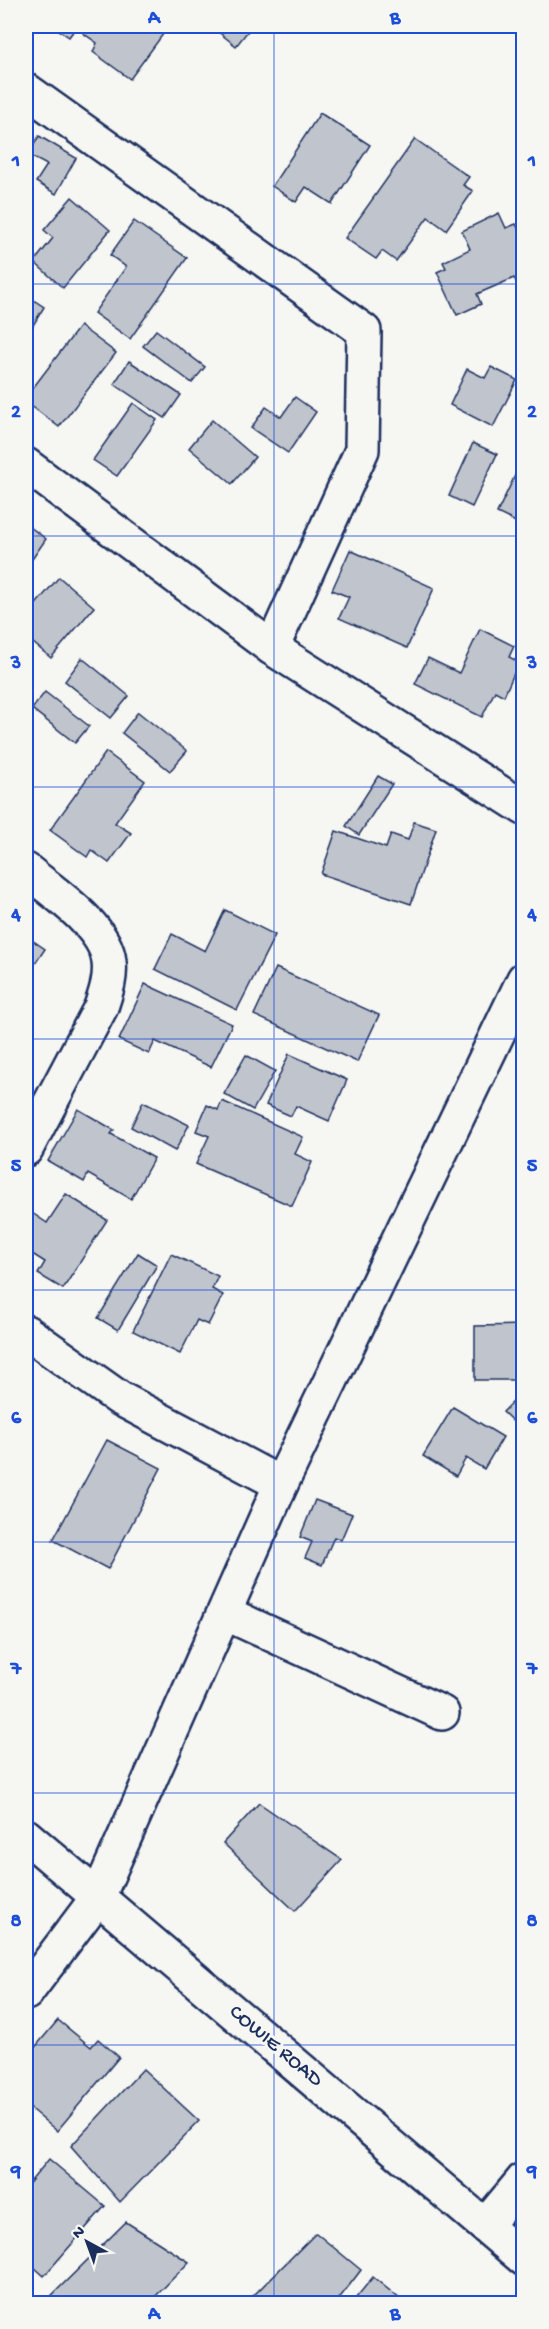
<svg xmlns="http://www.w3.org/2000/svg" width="549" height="2329" font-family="'Gochi Hand',sans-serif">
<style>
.building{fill:#c0c4cd;stroke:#1b2f5e;stroke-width:1.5}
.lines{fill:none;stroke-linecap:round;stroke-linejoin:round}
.minor-casing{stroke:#1b2f5e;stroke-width:38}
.minor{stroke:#f6f6f2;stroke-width:33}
.grid{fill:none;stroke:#1d4ed8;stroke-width:1.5;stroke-opacity:0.55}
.labels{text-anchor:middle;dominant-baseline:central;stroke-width:6;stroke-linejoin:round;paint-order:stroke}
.street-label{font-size:21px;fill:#1b2f5e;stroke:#f6f6f2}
.neatline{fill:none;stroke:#1d4ed8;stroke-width:2}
.grid-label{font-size:20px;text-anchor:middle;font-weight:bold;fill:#1d4ed8}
</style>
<rect width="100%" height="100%" fill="#f6f6f2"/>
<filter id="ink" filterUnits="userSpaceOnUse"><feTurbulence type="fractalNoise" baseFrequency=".0167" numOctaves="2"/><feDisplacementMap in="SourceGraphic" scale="12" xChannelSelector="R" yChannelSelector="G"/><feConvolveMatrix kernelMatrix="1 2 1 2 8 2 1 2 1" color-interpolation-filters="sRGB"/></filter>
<g filter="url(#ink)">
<g class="building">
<polygon points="53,26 77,26 69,37"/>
<polygon points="89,26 169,26 130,79 93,52 97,43 83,33"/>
<polygon points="211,26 241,26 248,31 236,46"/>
<polygon points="320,113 370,145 332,204 306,187 296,202 272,186"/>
<polygon points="39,136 76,158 56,194 36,182 47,165 28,155"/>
<polygon points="415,139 469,177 463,185 473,191 446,230 428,217 396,261 382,251 376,259 345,238"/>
<polygon points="72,197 110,230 63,288 34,262 53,238 44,230"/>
<polygon points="499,213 506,228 516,224 524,240 524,287 520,289 514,278 477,294 481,304 457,315 437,272 446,268 443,262 470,249 462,231"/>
<polygon points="134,221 187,258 130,339 94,313 126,267 110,255"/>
<polygon points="26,295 44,307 26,337"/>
<polygon points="524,317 524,329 518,322"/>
<polygon points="80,326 116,353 59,427 26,402 26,397"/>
<polygon points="156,330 205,367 192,383 143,346"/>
<polygon points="129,361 181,395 165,418 114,384"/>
<polygon points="491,367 517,380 493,427 450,405 467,369 485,378"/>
<polygon points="295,397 316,412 288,453 251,428 266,407 281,417"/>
<polygon points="133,403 157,420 117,476 93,460"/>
<polygon points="212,420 255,457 232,484 189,448"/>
<polygon points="473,443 497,454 472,507 449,496"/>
<polygon points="521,463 524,464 524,526 497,513"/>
<polygon points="26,524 46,539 26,568"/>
<polygon points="350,550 434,588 407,648 339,618 349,597 332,590"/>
<polygon points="59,577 94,607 51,658 26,637 26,616"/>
<polygon points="480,629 514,646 509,657 519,662 504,696 495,691 482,717 415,684 428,658 459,673"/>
<polygon points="82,658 129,696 111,718 65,681"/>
<polygon points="45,692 89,726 75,743 32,709"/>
<polygon points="138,712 187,751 170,771 122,733"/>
<polygon points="106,752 145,781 115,823 131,833 109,863 91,850 87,857 50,830"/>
<polygon points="378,776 392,784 359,835 346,826"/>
<polygon points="414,822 436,829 411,904 321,874 336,831 386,848 391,834 408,840"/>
<polygon points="225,910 275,935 237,1010 155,969 172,934 205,951"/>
<polygon points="26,936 45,949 26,977"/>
<polygon points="276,968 379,1015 357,1062 254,1015"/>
<polygon points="145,984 232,1024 211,1067 155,1041 149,1054 119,1040"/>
<polygon points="289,1054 347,1080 329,1121 296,1106 291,1116 266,1105"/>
<polygon points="246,1055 275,1071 253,1110 224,1094"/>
<polygon points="222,1101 303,1137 295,1154 312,1162 292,1206 196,1164 209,1136 196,1131 207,1105 218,1110"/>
<polygon points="143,1102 189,1125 175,1151 131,1127"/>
<polygon points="78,1109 114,1130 111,1134 154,1158 131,1199 88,1174 84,1182 48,1161"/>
<polygon points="66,1194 107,1220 63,1289 38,1274 45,1262 26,1250 26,1216 29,1211 47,1223"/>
<polygon points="138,1253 157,1265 118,1330 98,1318"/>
<polygon points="171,1254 218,1276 212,1289 223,1295 208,1325 197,1320 180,1354 133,1331"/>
<polygon points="524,1325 524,1380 475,1380 475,1326"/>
<polygon points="524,1391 524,1432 503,1412"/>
<polygon points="453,1407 503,1437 484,1469 466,1458 456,1476 423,1456"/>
<polygon points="107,1440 161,1468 108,1569 53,1540"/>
<polygon points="315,1500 352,1514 341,1540 334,1537 322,1565 305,1558 312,1542 300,1537"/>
<polygon points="259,1803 342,1860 295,1911 223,1843"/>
<polygon points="58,2020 91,2047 98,2039 119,2057 57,2131 26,2105 26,2058"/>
<polygon points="143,2069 199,2121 120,2202 71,2146"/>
<polygon points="49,2159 105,2206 44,2276 26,2260 26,2187"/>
<polygon points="126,2222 189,2262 148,2304 43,2304"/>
<polygon points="316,2233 361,2270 335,2304 245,2304"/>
<polygon points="373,2277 406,2304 351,2304"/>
</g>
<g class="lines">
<defs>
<g id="minor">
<polyline points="26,90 364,331 362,450 272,648"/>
<polyline points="26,465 272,648 524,808"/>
<path d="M26,870C51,891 106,926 109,962C111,978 106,992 101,1007L26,1149"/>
<polyline points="26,1332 119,1398 281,1484"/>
<polyline points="225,1613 442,1713"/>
<polyline points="26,1836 524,2259"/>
<polyline points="26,1993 98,1897 281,1484 524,979"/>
<polyline points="485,2226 524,2179"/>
</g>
</defs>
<use href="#minor" class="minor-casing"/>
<use href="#minor" class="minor"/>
</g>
</g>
<path class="grid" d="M274,26V2304M26,284H524M26,536H524M26,787H524M26,1039H524M26,1290H524M26,1542H524M26,1793H524M26,2045H524"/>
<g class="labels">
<g class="street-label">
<text transform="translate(275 2047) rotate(40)">COWIE ROAD</text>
</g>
</g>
<rect width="549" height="2329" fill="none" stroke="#f6f6f2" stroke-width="66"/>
<g transform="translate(87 2242) rotate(319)" stroke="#f6f6f2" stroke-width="4.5" paint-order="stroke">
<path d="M0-4.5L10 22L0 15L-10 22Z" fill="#1b2f5e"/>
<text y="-9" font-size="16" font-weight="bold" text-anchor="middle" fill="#1b2f5e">N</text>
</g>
<rect x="33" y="33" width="483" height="2263" class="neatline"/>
<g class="grid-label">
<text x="154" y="23">A</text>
<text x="395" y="23">B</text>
<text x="16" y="166">1</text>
<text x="532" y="166">1</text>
<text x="16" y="417">2</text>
<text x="532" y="417">2</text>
<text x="16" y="668">3</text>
<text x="532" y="668">3</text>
<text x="16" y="920">4</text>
<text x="532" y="920">4</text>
<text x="16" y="1171">5</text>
<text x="532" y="1171">5</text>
<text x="16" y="1423">6</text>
<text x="532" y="1423">6</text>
<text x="16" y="1674">7</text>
<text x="532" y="1674">7</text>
<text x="16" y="1926">8</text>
<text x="532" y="1926">8</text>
<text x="16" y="2177">9</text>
<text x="532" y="2177">9</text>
<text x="154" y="2319">A</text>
<text x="395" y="2319">B</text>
</g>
</svg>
